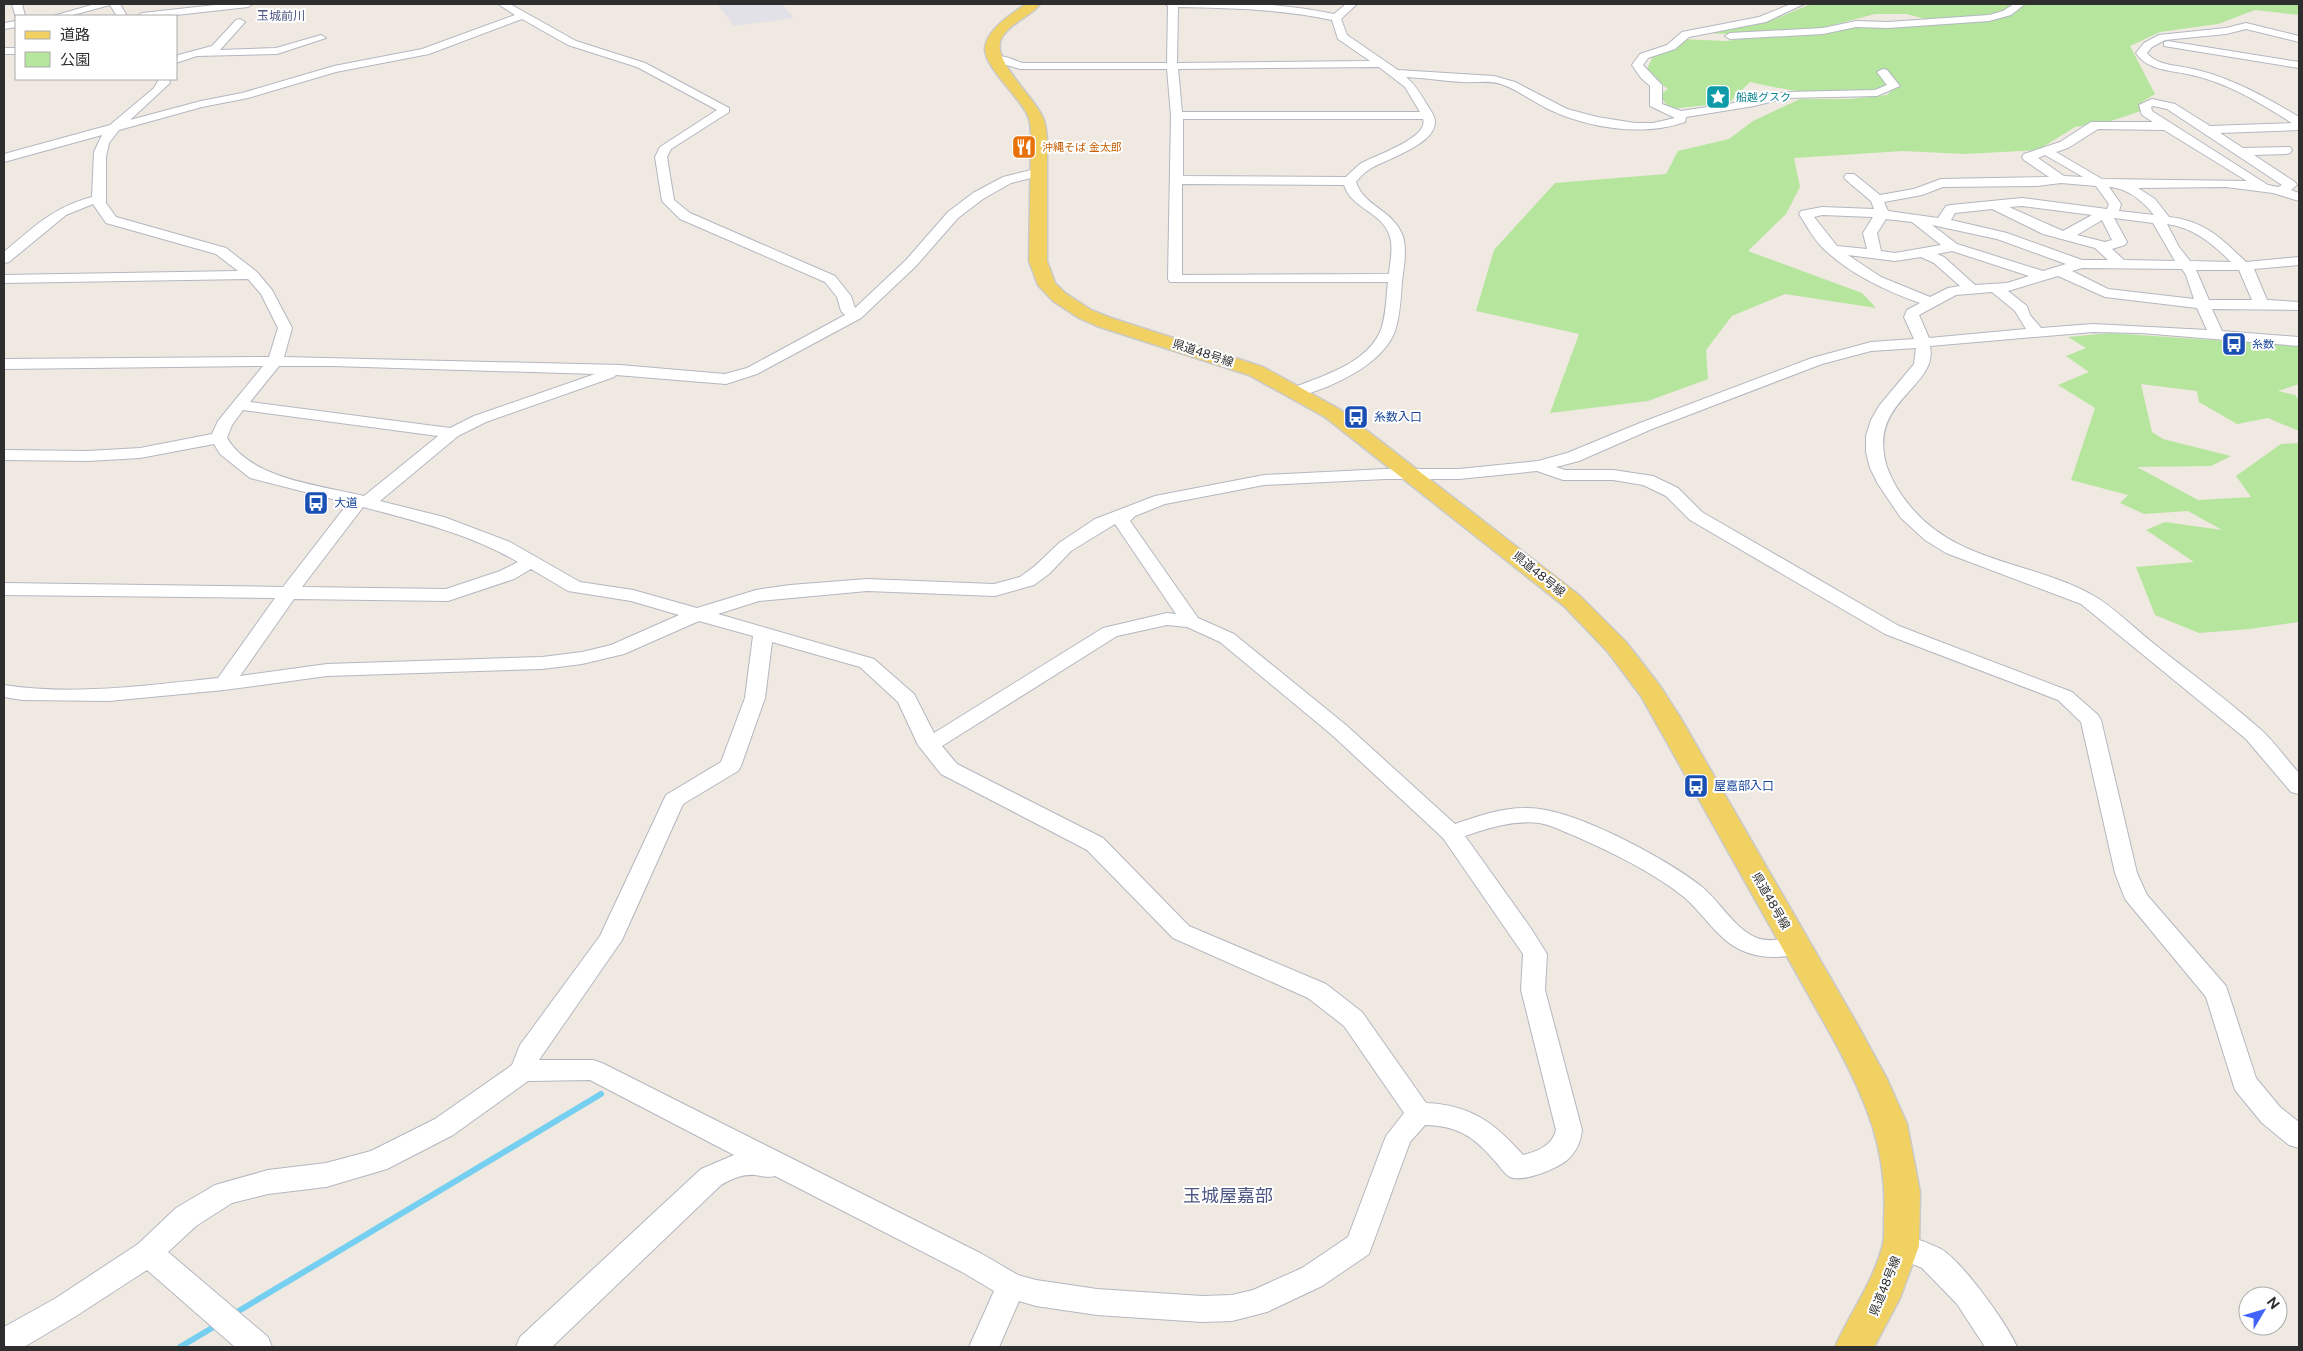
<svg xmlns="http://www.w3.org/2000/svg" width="2303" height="1351" font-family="'Public Sans','Noto Sans JP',sans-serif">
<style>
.industrial{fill:#e3e1e8}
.green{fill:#b6e59e}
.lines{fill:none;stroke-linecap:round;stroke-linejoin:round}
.stream{stroke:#75cff0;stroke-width:6}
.minor-casing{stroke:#b4b7c1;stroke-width:2}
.major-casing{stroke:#c9c9c9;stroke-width:3}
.minor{fill:#fff;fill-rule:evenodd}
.major{fill:#f2d163;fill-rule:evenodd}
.labels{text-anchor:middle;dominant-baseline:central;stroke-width:4;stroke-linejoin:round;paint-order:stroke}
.far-culture-label{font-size:11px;fill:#0d838f;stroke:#fff;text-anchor:start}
.far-food-label{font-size:11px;fill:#c56008;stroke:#fff;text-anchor:start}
.far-transit-label{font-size:11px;fill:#164399;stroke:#fff;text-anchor:start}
.far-quarter-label{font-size:12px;fill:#4d5680;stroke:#fff}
.street-label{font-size:12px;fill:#2e2e2e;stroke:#fff}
.transit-label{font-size:12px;fill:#164399;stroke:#fff;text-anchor:start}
.near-quarter-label{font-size:18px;fill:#4d5680;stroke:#fff}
</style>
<rect width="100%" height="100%" fill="#efe9e1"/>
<polygon class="industrial" points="717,4 782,4 794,18 734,26"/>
<g class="green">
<polygon points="1811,4 2013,4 1998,14 1932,21 1907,14 1875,14 1818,29 1727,34 1705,33 1768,22"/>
<path d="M2026,4H2299V15L2255,10L2218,24L2160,32L2130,46L2155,94L2139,104L2141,111L2108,122L2075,127L2038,150L1965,154L1903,151L1794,158L1800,187L1786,214L1748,251L1862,293L1876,308L1785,294L1732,316L1706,350L1708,379L1648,401L1550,413L1579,334L1476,311L1494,250L1555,183L1666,174L1678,151L1729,139L1753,121L1800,99H1849L1887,95L1896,86C1884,85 1871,92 1859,93C1822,97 1786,90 1750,82L1729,103L1669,109L1660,95L1668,89L1655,79L1647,69L1653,56L1678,48L1682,39L1726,41L1843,26L1993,19L2006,16Z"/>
<polygon points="2110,333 2299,346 2299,384 2278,391 2295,395 2299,400 2299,431 2268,418 2237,424 2199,402 2197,391 2141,384 2152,432 2163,439 2231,456 2211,466 2137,467 2198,500 2251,497 2236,476 2281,444 2299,443 2299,622 2250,629 2199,633 2155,615 2136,567 2194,562 2146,530 2165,522 2222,530 2188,511 2144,514 2120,503 2128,495 2071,480 2095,408 2058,385 2089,372 2066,356 2086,348 2068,337"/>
</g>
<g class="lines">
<g class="stream">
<polyline points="232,1315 601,1094"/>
<polyline points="180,1347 217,1325"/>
</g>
<defs>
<g id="minor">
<polygon points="12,4 22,4 25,16 16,18"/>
<polygon points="95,4 120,4 127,16 117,16 110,5 69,16 53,16"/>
<polygon points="224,4 253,4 248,7 167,16 137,16 142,13"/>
<path d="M498,4H510L576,41L645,63L729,108V112L671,149L667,157L674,200L690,213L835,276L851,296L855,308L906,260L948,212L973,193L1003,177L1039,168L1045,172L1043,175L1011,183L983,199L958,218L916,266L861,318L757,374L726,384L616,375L614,377L486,422L458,436L380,501L444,517L510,542L580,582L633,590L697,608L756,590L790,585L867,579L994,584L1020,577L1035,566L1059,543L1095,519L1155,496L1264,475L1385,469H1459L1538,461L1567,453L1640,423L1812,358L1871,342L1914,339L1904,317L1907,310L1920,303C1886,291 1852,275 1826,251C1815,242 1807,226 1799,214L1801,211L1822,207L1874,209L1871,201L1846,180L1844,177L1846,174H1854L1880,195L1914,189L1941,179L2049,177L2024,160L2022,157L2024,154L2060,142L2091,122H2153L2142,115L2139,105L2152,99L2175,104L2210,126L2292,123C2260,103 2225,81 2187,74C2168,70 2147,70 2136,53L2144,43L2159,35L2226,28L2246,23L2299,36V42L2246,29L2226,34L2165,40L2152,47L2147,53C2158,67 2181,65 2197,70C2234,79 2267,98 2299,117V130L2220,133L2243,148L2290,147L2292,150L2290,153L2286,154L2254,155L2295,182L2297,185L2291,190L2299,193V201L2273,193L2226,187L2138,188L2155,199L2169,217C2205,221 2221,238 2246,262L2299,257V265L2254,269L2267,300L2299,302V310L2212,309L2222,331L2299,337V346L2141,333L2093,332L1930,346C1939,388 1866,400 1887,467C1892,481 1900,494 1910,506C1957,564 2033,561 2094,596C2115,608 2134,628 2153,643C2188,671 2225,698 2259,728C2274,741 2286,759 2299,773V794L2291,792L2246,739L2081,604L1946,553L1925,540L1901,518L1878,484L1870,468L1866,452V436L1871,420L1879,406L1914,364L1916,348L1871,351L1822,364L1652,429L1579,461L1556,467L1565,470H1613L1653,476L1678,488L1702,512L1899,626L2072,692L2098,715L2101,720L2137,873L2147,895L2226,986L2256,1078L2280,1107L2299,1122V1148L2289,1145L2262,1123L2235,1090L2206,997L2125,899L2115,873L2081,722L2058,700L1885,634L1690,520L1666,496L1643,485L1613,480H1563L1537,471L1459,479H1385L1264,485L1165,504L1135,516L1130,521L1198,618L1234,634L1346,725L1455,824C1478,816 1501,808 1525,808C1570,806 1665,858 1701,886C1720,901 1733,928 1757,938C1772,944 1790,935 1805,940L1809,946L1805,952C1776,961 1744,959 1721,936C1708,924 1698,909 1684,897C1651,871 1613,853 1575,836C1564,832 1552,825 1539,823C1514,820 1489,828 1465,836L1530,927L1547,954L1545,990L1582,1130C1581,1139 1578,1148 1572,1155C1564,1167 1523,1183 1510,1177C1504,1174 1499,1165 1494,1160C1473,1136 1458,1126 1425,1125L1410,1142L1369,1254L1322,1286L1267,1312L1232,1321L1202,1322L1097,1315L1036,1306L1019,1301L999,1347H969L994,1291L962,1272L775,1176C768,1178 762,1176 755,1175C742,1174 732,1179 721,1185L552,1347H516L520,1337L701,1169L734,1155L590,1080L528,1081L453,1135L387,1169L326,1187L268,1194L232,1203L196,1226L168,1252L268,1337L272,1347H235L147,1270L76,1316L24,1347H4V1327L56,1298L138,1244L176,1208L215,1185L268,1170L326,1163L371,1151L435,1119L512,1065L520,1045L600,936L666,795L721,762L745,698L753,636L699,621L624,654L582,664L542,669L327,676L224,690L109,701L22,700L4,697V685C74,696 148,685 218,678L275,598L4,595V583L283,587L348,503L250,478L220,454L214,444L140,458L88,461L4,460V450L88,451L140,448L212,434L218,421L263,366L4,369V359L269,357L278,328L261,294L248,279L4,283V275L238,271L216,254L106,223L93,204L66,215L9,262L4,263V252C34,227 53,207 92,197L94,152L102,135L4,162V154L110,125L154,88L159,79H169L170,83L130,120L201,101L242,93L334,66L422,49L515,15ZM522,19L568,45L637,67L717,110L660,147L655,157L662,201L680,219L825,282L837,297L841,311L845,315L747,368L725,374L620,365L284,357L292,328L272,290L257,272L226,248L116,217L106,203V157L109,143L119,130L202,107L248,98L336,72L429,54ZM2153,106L2167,109L2282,185L2278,187L2268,185L2152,111L2151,107ZM2098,129L2164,130L2247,181L2102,179L2056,152L2068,148ZM2045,155L2083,177L2064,176L2038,158ZM2061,183L2096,186L2109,204L2107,209L2022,198L1951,205L1946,206L1938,218L1888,211L1884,202L1922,195L1943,187L2037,186ZM2109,187C2127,188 2143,201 2154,215L2119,211L2121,204ZM2022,206L2092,215L2063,231L2009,207ZM1992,209L2043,234L2095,248L2108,260H2082L2007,233L1951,220L1955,213ZM1822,215L1873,217L1863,233L1867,249L1837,246L1814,217ZM2114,218L2153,223L2175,261L2124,260L2112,249L2125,245L2127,242ZM1886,219L1912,222L1941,245L1895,253L1881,251L1877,233ZM2102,220L2112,240L2105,242L2077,235ZM2167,224C2194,228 2212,243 2231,262L2190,261L2179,247ZM1932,225L1997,239L2066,264L2043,271L1957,244ZM1952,251L2029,276L2007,283L1975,285L1944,257L1937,254ZM1848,255L1895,261L1921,257L1934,263L1960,286L1948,288L1930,297L1881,277ZM2082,268L2182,269L2186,275L2194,299L2108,289L2072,271ZM2196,270H2239L2252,300H2209ZM2058,276L2105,297L2197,308L2207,330L2093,324L2041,328L2030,315L2027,306L2008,291ZM1992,292L2015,311L2026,329L1929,338L1919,315L1956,295ZM279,366H332L595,374L474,416L450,428L250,402ZM243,410L438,436L364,496C321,485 252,480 227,438L232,425ZM363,507C416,521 470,534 518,562L500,571L446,589L302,587ZM1115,524L1176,614L1167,613L1103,628L934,733L914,694L874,659L718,614L759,601L867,591L995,596L1034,585L1049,574L1071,551ZM531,569L568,591L631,601L679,615L611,645L582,652L542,657L327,664L240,676L294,599L448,601L514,579ZM1167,625L1187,627L1220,642L1332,735L1443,838L1523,954L1521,990L1556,1130C1552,1146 1538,1151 1523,1155C1495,1123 1471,1105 1426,1103L1362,1012L1326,984L1189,926L1103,838L957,764L942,746L1117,636ZM772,642L860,667L898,702L918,745L941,774L1087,850L1173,938L1308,998L1344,1026L1404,1113L1386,1136L1348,1237L1302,1268L1253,1290L1232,1295L1202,1296L1097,1289L1036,1280L1018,1275L982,1254L602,1063L593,1060H539L622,940L683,804L738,771L741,766L765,698Z"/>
<path d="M1165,4C1220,0 1280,3 1334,14L1346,4H1357L1341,19L1347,35L1398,70L1494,76L1515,82L1567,109L1597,117L1635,123H1653L1675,118L1650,106V86L1641,78L1632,65L1640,54L1667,45L1682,32L1759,17L1791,4H1804L1766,22L1689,37L1675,49L1648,58L1643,65L1662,85V104L1681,111L1754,100L1786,92L1875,90L1887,85L1877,72L1883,69L1887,70L1900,86L1877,96L1786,98L1754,106L1686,117L1685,122C1642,137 1588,128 1548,109C1532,101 1518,90 1501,84C1488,80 1476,83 1463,82C1444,81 1425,78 1406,77C1418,87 1423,99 1431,111C1451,140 1390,157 1370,169C1365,172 1360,177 1356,182C1363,205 1391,210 1401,232C1408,245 1404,266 1402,281C1401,297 1400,316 1395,331C1383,365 1329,389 1296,397L1290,395L1288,392L1290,389C1321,376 1365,365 1380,332C1386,318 1386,298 1388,282H1170L1168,279L1171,115L1167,69H1020L988,59C997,52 1012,59 1022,63H1167L1168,6ZM1178,7C1229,8 1281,9 1332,20L1338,39L1370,61L1177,63ZM1379,67L1405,87L1420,112H1182L1178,69ZM1183,119H1423C1430,138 1373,156 1360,164C1355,168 1350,173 1346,177L1183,176ZM1182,184L1344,185C1351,208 1381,212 1389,234C1394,246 1390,262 1389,274L1182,275Z"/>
<polygon points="2014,4 2025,4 2011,15 1989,21 1888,28 1856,27 1823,34 1730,39 1725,36 1730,33 1823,28 1856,21 1888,22 1989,15 2003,11"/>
<polygon points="240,19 245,22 220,50 276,48 321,35 326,38 277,54 197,56 176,63 178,55 212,46 236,20"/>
<polygon points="16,21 16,27 4,29 4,23"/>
<polygon points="2168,41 2299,62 2299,68 2164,46 2164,42"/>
<rect x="4" y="48" width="12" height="6"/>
<path d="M1901,1233C1914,1238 1929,1243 1941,1249C1962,1261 2008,1325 2017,1347H1985L1957,1304L1922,1268L1891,1255L1887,1246L1891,1237Z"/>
</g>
<path id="major" d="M1026,4H1040C1030,17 1011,22 1002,37C989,59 1033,95 1042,116C1046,123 1046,131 1047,139V261L1055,283L1065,293L1091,310L1111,318L1263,367L1339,409L1580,596L1626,642L1660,686L1680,717L1857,1024L1887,1079L1907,1124L1920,1192L1919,1246L1900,1298L1874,1347H1835C1850,1313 1872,1284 1882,1248C1885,1239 1884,1227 1884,1218C1888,1151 1866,1100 1835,1042L1641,696L1608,652L1564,606L1325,417L1249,375L1097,326L1079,318L1053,301L1038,285L1029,261L1031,139C1031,132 1031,123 1028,116C1020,97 984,67 985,48C987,29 1012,14 1026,4Z"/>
</defs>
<use href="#minor" class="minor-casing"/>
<use href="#major" class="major-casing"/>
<use href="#minor" class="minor"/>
<use href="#major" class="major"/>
</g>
<defs>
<symbol id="sight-square" viewBox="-11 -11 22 22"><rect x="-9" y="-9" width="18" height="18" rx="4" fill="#0f9aa8" stroke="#fff"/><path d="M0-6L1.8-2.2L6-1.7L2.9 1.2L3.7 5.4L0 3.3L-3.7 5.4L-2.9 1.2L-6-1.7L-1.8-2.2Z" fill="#fff"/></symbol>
<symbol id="restaurant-square" viewBox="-11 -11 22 22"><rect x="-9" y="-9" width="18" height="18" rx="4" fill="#e8710a" stroke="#fff"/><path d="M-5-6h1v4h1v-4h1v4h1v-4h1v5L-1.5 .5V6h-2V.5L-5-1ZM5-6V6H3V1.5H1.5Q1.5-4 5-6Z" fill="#fff"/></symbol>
<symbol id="bus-square" viewBox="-11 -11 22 22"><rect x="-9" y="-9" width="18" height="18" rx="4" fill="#1a4fb4" stroke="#fff"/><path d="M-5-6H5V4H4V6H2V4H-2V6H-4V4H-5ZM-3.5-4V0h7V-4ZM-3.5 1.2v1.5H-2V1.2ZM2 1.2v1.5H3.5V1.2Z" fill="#fff"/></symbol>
</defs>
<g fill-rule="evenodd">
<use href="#sight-square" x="1704" y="83" width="28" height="28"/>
<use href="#restaurant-square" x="1010" y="133" width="28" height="28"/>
<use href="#bus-square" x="2220" y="330" width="28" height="28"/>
<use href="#bus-square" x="1342" y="403" width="28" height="28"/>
<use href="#bus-square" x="302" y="489" width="28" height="28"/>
<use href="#bus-square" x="1682" y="772" width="28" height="28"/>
</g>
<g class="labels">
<g class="far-culture-label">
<text x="1736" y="97">船越グスク</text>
</g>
<g class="far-food-label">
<text x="1042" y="147">沖縄そば 金太郎</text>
</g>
<g class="far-transit-label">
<text x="2252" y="344">糸数</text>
</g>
<g class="far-quarter-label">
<text x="281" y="16">玉城前川</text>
</g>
<g class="street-label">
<text transform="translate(1203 353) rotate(18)">県道48号線</text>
<text transform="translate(1539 574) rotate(39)">県道48号線</text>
<text transform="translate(1771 901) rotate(60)">県道48号線</text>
<text transform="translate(1885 1286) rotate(-68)">県道48号線</text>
</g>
<g class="transit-label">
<text x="1374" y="417">糸数入口</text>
<text x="334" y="503">大道</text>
<text x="1714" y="786">屋嘉部入口</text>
</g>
<g class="near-quarter-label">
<text x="1228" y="1195">玉城屋嘉部</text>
</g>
</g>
<rect width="2303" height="1351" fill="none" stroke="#2e2e2e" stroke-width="10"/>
<rect x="15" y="15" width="162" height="65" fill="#ffffff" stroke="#ababab"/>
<rect x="25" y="31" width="25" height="8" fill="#f2d163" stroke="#ababab"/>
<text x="60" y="40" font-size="15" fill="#2e2e2e">道路</text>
<rect x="25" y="52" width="25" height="15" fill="#b6e59e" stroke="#ababab"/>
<text x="60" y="65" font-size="15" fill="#2e2e2e">公園</text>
<g transform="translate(2263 1311) rotate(52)"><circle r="24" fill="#ffffff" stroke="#ababab"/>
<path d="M0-4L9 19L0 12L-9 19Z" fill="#4264fb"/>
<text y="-8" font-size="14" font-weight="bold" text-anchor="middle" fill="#2e2e2e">N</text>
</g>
</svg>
